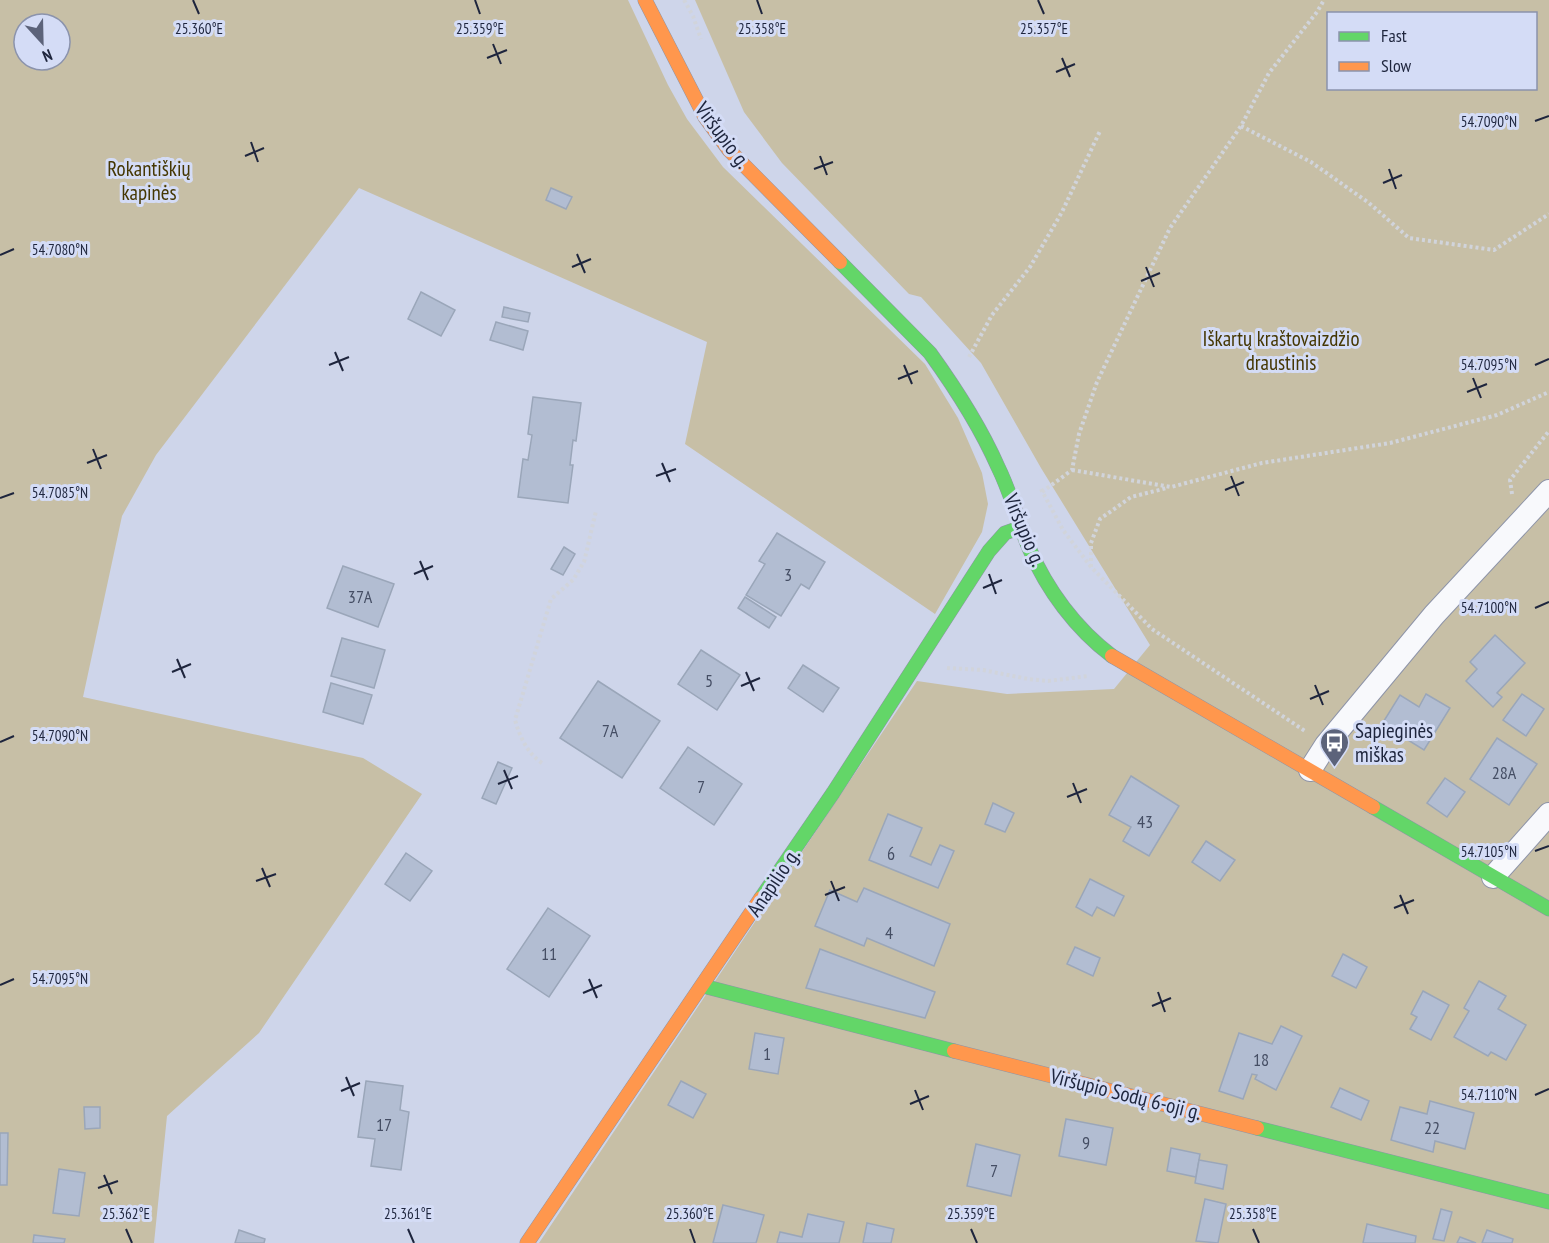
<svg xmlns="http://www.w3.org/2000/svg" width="1549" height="1243" font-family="'PT Sans Narrow',sans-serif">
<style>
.green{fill:#c7bfa6;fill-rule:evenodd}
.building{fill:#b2bdd2;stroke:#9aa6b9;stroke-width:1.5}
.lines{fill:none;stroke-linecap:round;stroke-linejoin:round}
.street-casing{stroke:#8e94a8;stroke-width:24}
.fast-casing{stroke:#8e94a8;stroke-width:15}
.slow-casing{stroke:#8e94a8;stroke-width:15}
.path{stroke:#d1d4db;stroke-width:4;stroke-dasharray:3 3;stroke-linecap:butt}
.street{stroke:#f8f9fc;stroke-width:22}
.fast{stroke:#63d668;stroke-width:14}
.slow{stroke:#ff974d;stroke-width:14}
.ticks{fill:none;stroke:#1e253d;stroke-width:2}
.labels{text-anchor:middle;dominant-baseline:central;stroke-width:6;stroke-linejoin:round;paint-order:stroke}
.number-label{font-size:18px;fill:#454e64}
.street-label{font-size:21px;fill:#1e253d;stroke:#d4dcf6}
.park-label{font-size:21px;fill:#453703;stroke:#d4dcf6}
.poi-label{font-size:21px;fill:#1e253d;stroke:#d4dcf6;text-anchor:start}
.ticks-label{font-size:15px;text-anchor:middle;fill:#1e253d;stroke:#d4dcf6;stroke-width:6;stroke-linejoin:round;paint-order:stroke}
</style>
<rect width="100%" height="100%" fill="#ced5ea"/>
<g class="green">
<path d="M0,0H628L668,85L687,119L723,167L925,364L958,418L982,473L988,504L982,532L935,614L685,444L707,342L359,188L156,455L122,516L83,697L363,758L422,794L259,1033L167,1116L154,1243H0ZM24,24H60V60H24Z"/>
<path d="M695,0H1549V1243H539L917,681L1007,694L1114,689L1150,645L1041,468L981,363L921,297L909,294L782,163L744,112ZM1328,14H1536V88H1328Z"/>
</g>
<g class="building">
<polygon points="551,188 572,197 566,209 546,200"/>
<polygon points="421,292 455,310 441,336 408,319"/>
<polygon points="504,307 530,313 528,322 502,317"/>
<polygon points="496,322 528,331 523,350 490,340"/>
<polygon points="533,397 581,403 576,441 573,440 570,465 573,465 568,503 518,497 523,459 528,460 532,435 528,434"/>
<polygon points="777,533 825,562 809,589 801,584 781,616 746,595 765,564 759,561"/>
<polygon points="564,547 575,554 563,575 551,569"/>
<polygon points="343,566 394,584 378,627 327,608"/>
<polygon points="745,597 776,617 769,628 738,608"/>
<polygon points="1495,635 1525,663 1497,693 1502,697 1493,707 1466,681 1477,669 1470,662"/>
<polygon points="342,638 385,650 374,688 331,676"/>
<polygon points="701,650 740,675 717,710 678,684"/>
<polygon points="803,665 839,688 823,712 788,688"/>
<polygon points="598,681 660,721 622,778 560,738"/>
<polygon points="331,683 372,695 363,724 323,712"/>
<polygon points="1426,694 1450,708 1424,750 1382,724 1400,695 1419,707"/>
<polygon points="1522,694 1544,709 1526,736 1503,720"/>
<polygon points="1497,738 1537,764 1509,805 1470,779"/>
<polygon points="688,747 742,784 714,825 660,788"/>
<polygon points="498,762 512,768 496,804 482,798"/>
<polygon points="1131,776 1179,806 1149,856 1123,841 1131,827 1109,815"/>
<polygon points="1445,778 1465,792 1447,817 1427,803"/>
<polygon points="993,803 1014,813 1005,832 985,824"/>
<polygon points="888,814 922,828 910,856 931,865 940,845 954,851 938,888 869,860"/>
<polygon points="1206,841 1235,860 1220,881 1192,862"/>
<polygon points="406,853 432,871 410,901 385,884"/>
<polygon points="1090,879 1124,896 1114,916 1097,907 1092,916 1076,907"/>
<polygon points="864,888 950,924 934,966 867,938 864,946 815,926 830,890 857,902"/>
<polygon points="548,908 590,936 549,997 507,969"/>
<polygon points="1075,947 1100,958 1093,976 1067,964"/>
<polygon points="820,949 935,992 925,1018 806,988"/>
<polygon points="1343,954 1367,967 1356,988 1332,976"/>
<polygon points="1479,981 1506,996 1498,1009 1526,1025 1506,1060 1491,1052 1488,1056 1454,1037 1469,1011 1464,1008"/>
<polygon points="1423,991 1449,1005 1431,1040 1410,1029 1417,1017 1411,1014"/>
<polygon points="1281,1026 1302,1036 1276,1090 1255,1079 1257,1075 1252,1074 1243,1099 1219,1091 1239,1033 1272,1044"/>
<polygon points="755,1033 784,1038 778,1074 749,1069"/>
<polygon points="366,1081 403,1086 400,1110 409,1112 401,1170 371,1166 375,1139 358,1137"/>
<polygon points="681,1081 706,1094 693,1118 668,1105"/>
<polygon points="1340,1088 1369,1101 1361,1120 1331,1107"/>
<polygon points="1430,1101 1474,1113 1465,1149 1435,1141 1433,1152 1391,1140 1400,1107 1427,1114"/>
<polygon points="84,1107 100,1107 100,1128 85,1129"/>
<polygon points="1066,1119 1113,1128 1106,1165 1059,1156"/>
<polygon points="0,1133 8,1133 7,1185 0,1185"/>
<polygon points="976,1144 1020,1155 1011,1196 967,1186"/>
<polygon points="1171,1148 1200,1154 1196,1177 1167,1171"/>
<polygon points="1199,1160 1227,1165 1223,1189 1195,1183"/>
<polygon points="59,1169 85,1173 79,1216 53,1213"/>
<polygon points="1205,1199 1226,1204 1218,1243 1196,1241"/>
<polygon points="723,1205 764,1215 756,1243 713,1243"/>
<polygon points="1441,1209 1452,1212 1444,1241 1433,1239"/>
<polygon points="808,1214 844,1222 839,1243 777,1243 780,1232 802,1237"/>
<polygon points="867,1223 894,1229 891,1243 863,1243"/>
<polygon points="1367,1224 1416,1236 1415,1243 1363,1243"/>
<polygon points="239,1230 265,1239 264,1243 235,1243"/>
<polygon points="1487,1230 1513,1239 1512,1243 1482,1243"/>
<polygon points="34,1235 65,1239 64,1243 33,1243"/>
<polygon points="1460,1237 1476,1243 1457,1243"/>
</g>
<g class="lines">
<defs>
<g id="street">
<polyline points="1310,770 1326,745 1434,615 1549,491"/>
<polyline points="1493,877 1549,814"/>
</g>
<g id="fast">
<path d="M840,262L930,353C956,389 980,426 998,467C1011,493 1018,522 1029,548C1047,590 1076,629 1112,656"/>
<polyline points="1373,807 1549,909"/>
<polyline points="761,898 833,793 989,551 1005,533 1022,527"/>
<polyline points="703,986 954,1051"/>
<polyline points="1257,1128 1549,1202"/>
</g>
<g id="slow">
<polyline points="645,0 705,117 729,150 840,262"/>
<polyline points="1112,656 1373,807"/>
<polyline points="954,1051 1257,1128"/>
<polyline points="527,1243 761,898"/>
</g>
</defs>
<use href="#street" class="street-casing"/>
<use href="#fast" class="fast-casing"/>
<use href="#slow" class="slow-casing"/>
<g class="path">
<polyline points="684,0 693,16 701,39"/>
<polyline points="1241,126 1311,162 1369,203 1409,238 1494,250 1549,214"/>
<polyline points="969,357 992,315 1030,267 1062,212 1100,131"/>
<polyline points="1072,470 1171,487 1262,463 1390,443 1497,415 1549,392"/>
<polyline points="1041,489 1063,530 1091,567 1152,629 1305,731"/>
<polyline points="1042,492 1072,470 1079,434 1097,382 1170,228 1241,126 1269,73 1317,12 1324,0"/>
<polyline points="1512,494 1510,480 1549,431"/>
<polyline points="1091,567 1091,543 1100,519 1131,497 1167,488"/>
<polyline points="947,668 983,670 1028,679 1048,681 1088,676"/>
<path d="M542,763C527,753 520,737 515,720L551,599L573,580L584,562L596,511"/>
</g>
<use href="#street" class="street"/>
<use href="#fast" class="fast"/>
<use href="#slow" class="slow"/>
</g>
<path class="ticks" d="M193,0L199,14M475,0L480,14M757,0L762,14M1038,0L1044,14M493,44L501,64M487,58L507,50M1062,58L1070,77M1056,72L1075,64M1535,121L1549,116M251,142L258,162M245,156L264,148M820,156L827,175M814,169L833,162M1389,169L1396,189M1383,183L1402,175M577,254L585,273M0,255L14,249M572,267L591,259M1146,267L1154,287M1141,281L1160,273M335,352L343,371M329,365L349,357M904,365L912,384M1535,365L1549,359M1473,378L1481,398M898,379L918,371M1467,392L1487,384M93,449L101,469M87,463L107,455M662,463L670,482M656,476L676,469M1231,476L1239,496M1225,490L1244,482M0,498L14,493M420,561L428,580M414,574L433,566M989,574L996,594M983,588L1002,580M1535,608L1549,602M177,659L185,678M172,672L191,664M746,672L754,691M1315,685L1323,705M741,686L760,678M1310,699L1329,691M0,742L14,736M504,770L512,789M1073,783L1081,803M498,784L518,776M1067,797L1087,789M1535,851L1549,846M262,868L270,887M256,881L276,874M831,881L839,901M825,895L845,887M1400,895L1408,914M1394,908L1414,900M589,979L597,998M0,985L14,979M1158,992L1165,1012M583,993L602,985M1152,1006L1171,998M346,1077L354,1096M915,1090L923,1110M341,1091L360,1083M1535,1095L1549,1089M910,1104L929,1096M104,1175L112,1194M98,1188L118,1181M126,1229L132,1243M408,1229L414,1243M690,1229L695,1243M971,1229L977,1243M1253,1229L1259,1243"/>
<defs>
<symbol id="bus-pin" viewBox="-11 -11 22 30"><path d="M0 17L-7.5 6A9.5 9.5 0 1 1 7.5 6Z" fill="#5c637a" stroke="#d4dcf6"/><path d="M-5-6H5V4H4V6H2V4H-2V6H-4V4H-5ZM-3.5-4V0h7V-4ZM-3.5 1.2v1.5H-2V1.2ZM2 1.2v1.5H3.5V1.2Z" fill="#fff"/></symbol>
</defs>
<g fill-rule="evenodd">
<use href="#bus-pin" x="1318" y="726" width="33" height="45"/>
</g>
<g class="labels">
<g class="number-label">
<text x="788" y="574">3</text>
<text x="360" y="596">37A</text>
<text x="709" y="680">5</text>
<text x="610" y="730">7A</text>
<text x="1504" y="772">28A</text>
<text x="701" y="786">7</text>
<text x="1145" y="821">43</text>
<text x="891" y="853">6</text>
<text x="889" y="932">4</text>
<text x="549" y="953">11</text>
<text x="767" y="1053">1</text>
<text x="1261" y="1059">18</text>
<text x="384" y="1124">17</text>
<text x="1432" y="1127">22</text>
<text x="1086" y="1142">9</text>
<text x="994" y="1170">7</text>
</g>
<g class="street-label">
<text transform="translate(723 135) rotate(53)">Viršupio g.</text>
<text transform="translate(1025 530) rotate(67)">Viršupio g.</text>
<text transform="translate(773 882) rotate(-56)">Anapilio g.</text>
<text transform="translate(1126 1094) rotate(14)">Viršupio Sodų 6-oji g.</text>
</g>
<g class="park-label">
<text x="149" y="168">Rokantiškių<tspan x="149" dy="24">kapinės</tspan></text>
<text x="1281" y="338">Iškartų kraštovaizdžio<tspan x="1281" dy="24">draustinis</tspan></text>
</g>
<g class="poi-label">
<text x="1355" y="730">Sapieginės<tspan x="1355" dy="24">miškas</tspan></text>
</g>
</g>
<g class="ticks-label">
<text x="199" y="34">25.360°E</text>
<text x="480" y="34">25.359°E</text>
<text x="762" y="34">25.358°E</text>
<text x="1044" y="34">25.357°E</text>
<text x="1489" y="127">54.7090°N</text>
<text x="60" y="255">54.7080°N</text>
<text x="1489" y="370">54.7095°N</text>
<text x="60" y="498">54.7085°N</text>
<text x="1489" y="613">54.7100°N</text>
<text x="60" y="741">54.7090°N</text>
<text x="1489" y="857">54.7105°N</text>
<text x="60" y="984">54.7095°N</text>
<text x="1489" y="1100">54.7110°N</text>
<text x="126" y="1219">25.362°E</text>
<text x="408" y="1219">25.361°E</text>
<text x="690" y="1219">25.360°E</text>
<text x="971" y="1219">25.359°E</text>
<text x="1253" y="1219">25.358°E</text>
</g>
<rect x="1327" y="12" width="210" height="78" fill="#d4dcf6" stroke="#8b93ac" stroke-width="1.5"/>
<rect x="1339" y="32" width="30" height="9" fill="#63d668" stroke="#8b93ac" stroke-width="1.5"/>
<text x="1381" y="42" font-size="18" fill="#1e253d">Fast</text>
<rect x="1339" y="62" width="30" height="9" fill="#ff974d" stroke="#8b93ac" stroke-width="1.5"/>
<text x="1381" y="72" font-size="18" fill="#1e253d">Slow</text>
<g transform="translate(42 42) rotate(158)"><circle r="28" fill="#d4dcf6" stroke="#8b93ac" stroke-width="1.5"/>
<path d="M0-4.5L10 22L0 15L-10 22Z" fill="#5c637a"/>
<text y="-9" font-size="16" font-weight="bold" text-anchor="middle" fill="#1e253d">N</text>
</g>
</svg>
